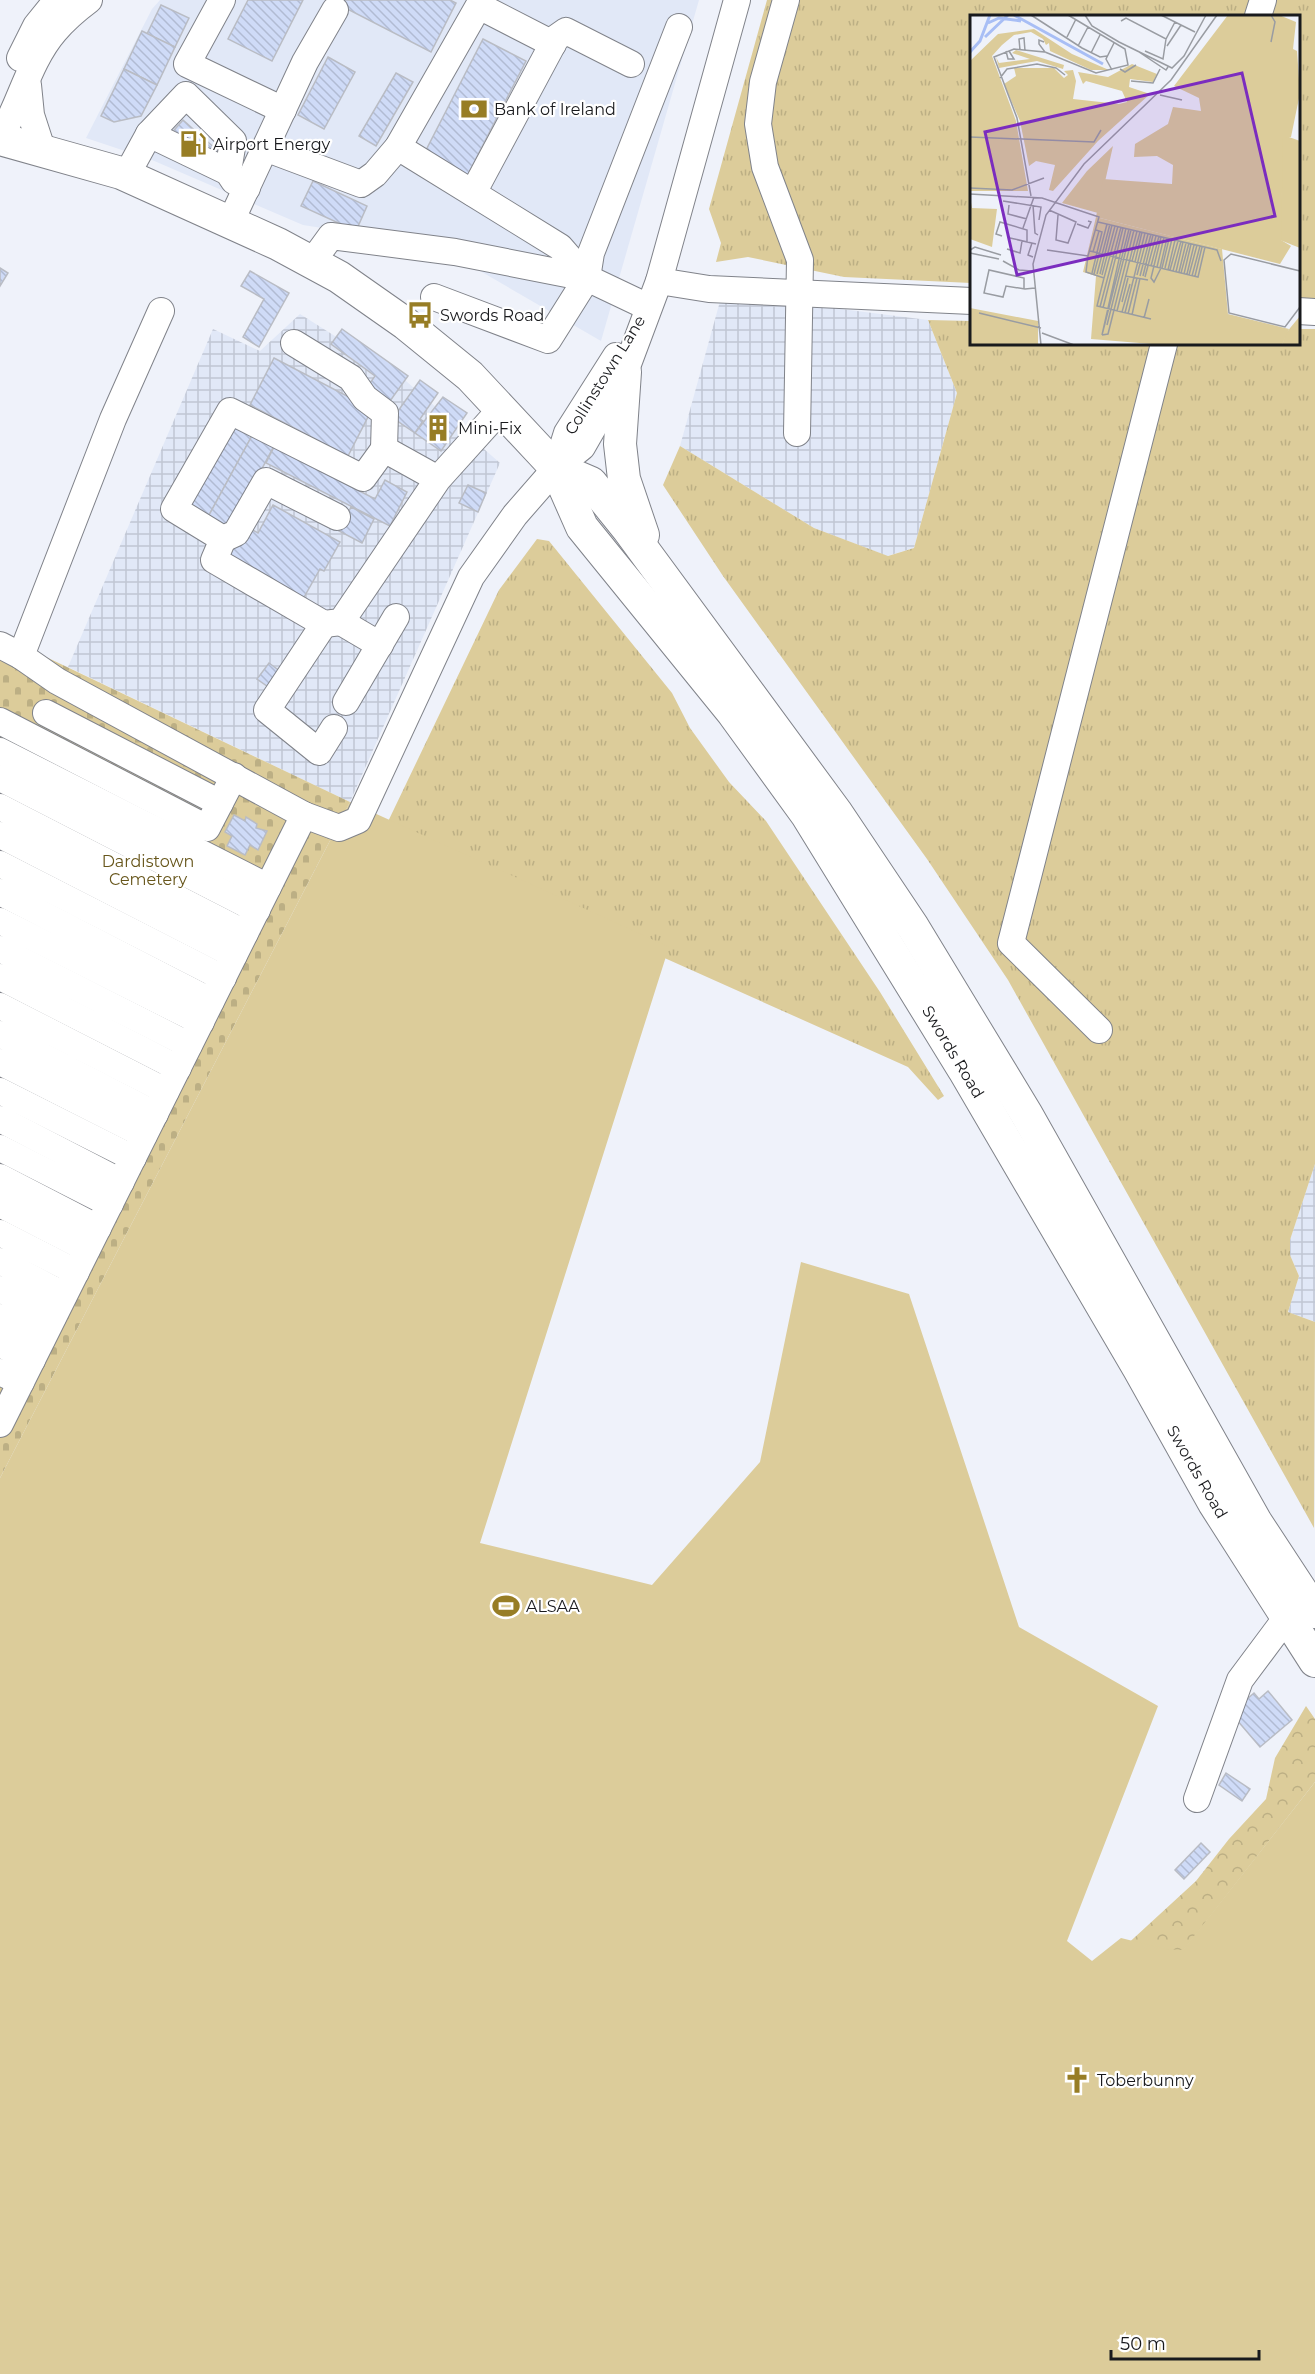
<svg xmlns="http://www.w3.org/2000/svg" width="1315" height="2374" font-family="Montserrat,sans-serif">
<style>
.built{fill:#e1e8f7}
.industrial{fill:url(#industrial-grid)}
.grass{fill:url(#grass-tufts)}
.forest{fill:url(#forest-crowns)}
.cemetery{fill:url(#cemetery-stones)}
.pitch{fill:#dccc9a}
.building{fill:url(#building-back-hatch);stroke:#b9bcc4;stroke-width:1.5}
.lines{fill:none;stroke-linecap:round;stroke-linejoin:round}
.minor-casing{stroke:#80838a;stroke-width:28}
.major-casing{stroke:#80838a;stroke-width:34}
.minor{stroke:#fff;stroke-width:26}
.major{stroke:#fff;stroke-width:32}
.labels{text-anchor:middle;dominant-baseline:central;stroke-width:4.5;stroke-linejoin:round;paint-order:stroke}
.poi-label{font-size:16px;fill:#191a1d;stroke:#fff;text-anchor:start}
.street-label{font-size:16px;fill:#191a1d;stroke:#fff}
.park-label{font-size:16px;fill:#67561b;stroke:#fff}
.inset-river{fill:none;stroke:#a8bef5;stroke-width:3}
.inset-road{fill:none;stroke:#999ca2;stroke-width:1.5}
.view{fill:#7b2cbf;fill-opacity:0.15;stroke:#7b2cbf;stroke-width:3}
.inset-edge{fill:none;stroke:#191a1d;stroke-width:3}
</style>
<defs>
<pattern id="industrial-grid" width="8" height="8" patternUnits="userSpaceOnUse" patternTransform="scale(1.5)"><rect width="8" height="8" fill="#e1e8f7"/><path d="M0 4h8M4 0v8" fill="none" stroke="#c0c6d3"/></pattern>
<pattern id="grass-tufts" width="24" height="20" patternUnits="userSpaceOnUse" patternTransform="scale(1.5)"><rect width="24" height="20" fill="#dccc9a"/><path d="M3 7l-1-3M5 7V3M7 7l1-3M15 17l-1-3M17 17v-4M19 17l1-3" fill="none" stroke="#bcaf84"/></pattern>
<pattern id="forest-crowns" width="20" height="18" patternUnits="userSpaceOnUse" patternTransform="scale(1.5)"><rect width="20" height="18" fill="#dccc9a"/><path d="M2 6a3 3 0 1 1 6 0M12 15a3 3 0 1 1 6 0" fill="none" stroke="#bcaf84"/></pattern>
<pattern id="cemetery-stones" width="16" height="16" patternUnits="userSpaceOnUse" patternTransform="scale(1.5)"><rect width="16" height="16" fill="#dccc9a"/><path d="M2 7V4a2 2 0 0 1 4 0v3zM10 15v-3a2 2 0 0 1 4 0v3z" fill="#bcaf84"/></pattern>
<pattern id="building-back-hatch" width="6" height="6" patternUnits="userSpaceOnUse" patternTransform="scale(1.5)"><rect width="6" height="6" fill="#cfdbf7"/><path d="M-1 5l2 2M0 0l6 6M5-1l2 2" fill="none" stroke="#b1bbd3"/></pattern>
</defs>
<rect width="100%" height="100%" fill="#eff2fa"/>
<polygon class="built" points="160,0 699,0 601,341 437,246 303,225 152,160 86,138 152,9"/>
<g class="industrial">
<polygon points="722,294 928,320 957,393 914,548 887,556 814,528 680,446"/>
<polygon points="300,314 406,381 500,463 350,802 68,667 213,329 260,351"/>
<polygon points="1315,1164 1315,1322 1288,1312 1299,1276 1290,1255 1290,1240"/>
</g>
<g class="grass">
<polygon points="767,0 1315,0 1315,300 1299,300 1298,16 972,16 971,283 844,277 748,257 716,262 721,243 709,209"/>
<polygon points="928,320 971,321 972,344 1298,344 1299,329 1315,329 1315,1164 1290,1240 1290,1255 1299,1276 1288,1312 1315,1322 1314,1528 1008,980 927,859 723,576 663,485 680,446 814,528 888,556 914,548 957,393"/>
<polygon points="537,539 549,541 672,693 690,728 729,782 766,821 880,992 944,1096 938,1100 908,1067 383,832 499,590"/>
</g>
<polygon class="forest" points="1306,1706 1315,1719 1315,1782 1183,1951 1110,1960 1196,1881 1229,1839 1266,1799 1275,1758"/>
<polygon class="cemetery" points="0,635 350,802 0,1478"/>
<polygon class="pitch" points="350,802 669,947 480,1543 652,1585 760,1462 801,1262 909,1294 1019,1627 1158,1706 1067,1941 1092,1961 1121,1938 1165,1949 1183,1950 1315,1782 1315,2374 0,2374 0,1478"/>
<g class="building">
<polygon points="248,0 303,0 272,61 228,39"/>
<polygon points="330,0 450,0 456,3 431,52"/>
<polygon points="161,5 189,18 175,47 147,34"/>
<polygon points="142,31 175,47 157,85 124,69"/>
<polygon points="483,39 526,61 466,178 423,156"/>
<polygon points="328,57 355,72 324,129 298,115"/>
<polygon points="124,69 157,85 141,116 114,122 101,116"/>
<polygon points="396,73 413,82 376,146 359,136"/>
<polygon points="183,120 218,151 202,168 168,137"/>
<polygon points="313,181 367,206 356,231 301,206"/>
<polygon points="0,268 8,273 0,286"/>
<polygon points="250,271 289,293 259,347 243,337 264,299 241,286"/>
<polygon points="342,329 408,376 385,408 363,393 375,376 331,344"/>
<polygon points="274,358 372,409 348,456 250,405"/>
<polygon points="420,380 438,393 420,419 423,421 415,433 393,418"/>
<polygon points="443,397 467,413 441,451 415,433"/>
<polygon points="233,421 254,432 208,517 187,505"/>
<polygon points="254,432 275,444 230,529 208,517"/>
<polygon points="274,447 375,499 385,480 407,492 390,526 266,463"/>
<polygon points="468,485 486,493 478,512 459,503"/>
<polygon points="273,505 340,542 324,571 320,569 303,599 225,556 242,524 258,533"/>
<polygon points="351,507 374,519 362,543 339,531"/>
<polygon points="269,663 285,675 274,691 257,679"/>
<polygon points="234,815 245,821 246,817 257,824 256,828 267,831 258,850 250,845 245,855 227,846 232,836 225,832"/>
<polygon points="1268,1691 1292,1720 1260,1747 1231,1713 1254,1693 1259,1699"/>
<polygon points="1226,1773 1250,1789 1242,1801 1219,1785"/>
<polygon points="1201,1843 1210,1852 1184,1879 1175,1870"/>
</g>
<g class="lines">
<defs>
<g id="minor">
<polyline points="222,0 187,64 283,110"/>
<polyline points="786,0 763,82 758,124 765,167 800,260 797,433"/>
<polyline points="479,6 553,44"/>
<polyline points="1258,16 1263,0"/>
<polyline points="20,58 36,26 57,0"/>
<polyline points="28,85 31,115 42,149"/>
<polyline points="149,134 186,95 233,141 228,172"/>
<path d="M0,138C20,104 29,61 55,31C65,19 77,9 89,0"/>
<polyline points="398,147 560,247 587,278 648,307"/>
<polyline points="265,148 361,184 375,174 398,147 482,0"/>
<polyline points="126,176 149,134 228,172 234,181 247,188"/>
<polyline points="473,193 556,38 566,31 631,64"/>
<polyline points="231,221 305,62 335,10"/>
<polyline points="312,262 331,236 455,252 587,278"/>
<polyline points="659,281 709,289 972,301"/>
<polyline points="434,297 548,340 587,278 591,253 679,27"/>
<polyline points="161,311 113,419 21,656 57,681 304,815 339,828 358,820 471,577 515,515 556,468 582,447 625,372 659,281 737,0"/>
<polyline points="1298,311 1315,312"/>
<polyline points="294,343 351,378 365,398 385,413 384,449"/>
<polyline points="556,468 567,433 616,356"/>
<polyline points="438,479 384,449 363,478 230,411 174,509 223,539 214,560 324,624 341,622 438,479 501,409"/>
<polyline points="223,539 236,533 266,481 337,517"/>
<polyline points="341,622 380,645"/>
<polyline points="324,624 267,710 319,752 334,728"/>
<polyline points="0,645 21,656"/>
<polyline points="346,702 396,617"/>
<polyline points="46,713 220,803"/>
<polyline points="0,721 207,828 234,776"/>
<polyline points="0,751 268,887"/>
<polyline points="0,778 257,910"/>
<polyline points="0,807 245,933"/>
<polyline points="0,835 234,955"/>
<polyline points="0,864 223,978"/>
<polyline points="0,892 211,1001"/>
<polyline points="0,921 201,1022"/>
<polyline points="0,949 189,1045"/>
<polyline points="0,977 178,1068"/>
<polyline points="0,1006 166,1091"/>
<polyline points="1099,1030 1011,943 1164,344"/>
<polyline points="0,1034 155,1114"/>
<polyline points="0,1062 144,1135"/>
<polyline points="0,1091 133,1158"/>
<polyline points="0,1119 121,1182"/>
<polyline points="0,1148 110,1204"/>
<polyline points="0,1177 98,1228"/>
<polyline points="0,1204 87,1249"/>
<polyline points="0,1233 76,1272"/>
<polyline points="0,1261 64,1295"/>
<polyline points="0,1289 53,1317"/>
<polyline points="0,1317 42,1339"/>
<polyline points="0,1344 32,1360"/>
<polyline points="0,1372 21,1382"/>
<polyline points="0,1424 304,815"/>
<polyline points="1197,1799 1240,1680 1287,1617"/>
</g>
<g id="major">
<polyline points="0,139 121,173 278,244 339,277 406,324 470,376 556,468 582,527 733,713 807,815 964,1070 1139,1369 1214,1503 1315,1661"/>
<polyline points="625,372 620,444 624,479 643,535"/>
<polyline points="556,468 591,483 628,529 836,812 913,927 1027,1115 1256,1522 1315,1612"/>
</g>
</defs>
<use href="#minor" class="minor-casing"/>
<use href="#major" class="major-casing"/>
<use href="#minor" class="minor"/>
<use href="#major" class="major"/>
</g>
<defs>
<symbol id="bank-bare" viewBox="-9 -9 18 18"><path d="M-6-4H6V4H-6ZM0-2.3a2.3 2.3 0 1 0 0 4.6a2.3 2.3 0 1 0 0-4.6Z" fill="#977d25" stroke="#fff" stroke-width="2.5" paint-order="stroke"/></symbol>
<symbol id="fuel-bare" viewBox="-9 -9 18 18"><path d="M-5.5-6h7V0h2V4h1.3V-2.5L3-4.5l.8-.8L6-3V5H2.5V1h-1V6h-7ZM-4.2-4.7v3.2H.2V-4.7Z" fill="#977d25" stroke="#fff" stroke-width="2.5" paint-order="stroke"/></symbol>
<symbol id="bus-bare" viewBox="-9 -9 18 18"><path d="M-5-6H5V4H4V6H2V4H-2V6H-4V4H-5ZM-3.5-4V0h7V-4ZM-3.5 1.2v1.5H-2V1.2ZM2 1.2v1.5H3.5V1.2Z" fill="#977d25" stroke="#fff" stroke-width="2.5" paint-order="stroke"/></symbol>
<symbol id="building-bare" viewBox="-9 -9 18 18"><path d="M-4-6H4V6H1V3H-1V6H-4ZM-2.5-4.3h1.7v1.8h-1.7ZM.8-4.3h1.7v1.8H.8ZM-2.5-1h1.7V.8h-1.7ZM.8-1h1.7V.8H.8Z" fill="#977d25" stroke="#fff" stroke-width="2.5" paint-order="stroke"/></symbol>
<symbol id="stadium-bare" viewBox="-9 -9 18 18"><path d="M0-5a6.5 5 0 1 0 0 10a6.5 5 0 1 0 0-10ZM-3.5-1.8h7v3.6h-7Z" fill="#977d25" stroke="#fff" stroke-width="2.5" paint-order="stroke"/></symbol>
<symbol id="church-bare" viewBox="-9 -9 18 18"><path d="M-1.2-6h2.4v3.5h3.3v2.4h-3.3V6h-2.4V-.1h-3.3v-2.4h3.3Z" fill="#977d25" stroke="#fff" stroke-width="2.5" paint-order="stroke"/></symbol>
</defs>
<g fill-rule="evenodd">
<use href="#bank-bare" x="455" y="90" width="38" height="38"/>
<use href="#fuel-bare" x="174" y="125" width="38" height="38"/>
<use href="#bus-bare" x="401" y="296" width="38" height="38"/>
<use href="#building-bare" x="419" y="409" width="38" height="38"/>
<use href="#stadium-bare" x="487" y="1587" width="38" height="38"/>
<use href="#church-bare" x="1058" y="2061" width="38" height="38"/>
</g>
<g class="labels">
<g class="poi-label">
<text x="494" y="109">Bank of Ireland</text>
<text x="213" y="144">Airport Energy</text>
<text x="440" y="315">Swords Road</text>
<text x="458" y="428">Mini-Fix</text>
<text x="526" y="1606">ALSAA</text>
<text x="1097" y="2080">Toberbunny</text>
</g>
<g class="street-label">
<text transform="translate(605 375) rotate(-58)">Collinstown Lane</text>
<text transform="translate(953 1052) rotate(59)">Swords Road</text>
<text transform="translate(1197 1472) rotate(60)">Swords Road</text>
</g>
<g class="park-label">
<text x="148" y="861">Dardistown<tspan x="148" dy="18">Cemetery</tspan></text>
</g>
</g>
<g transform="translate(970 15)">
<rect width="330" height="330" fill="#eff2fa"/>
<path d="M64,14L102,39L139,55H121L80,36L79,28L76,30L73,24L61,17L44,20L32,30L22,41L46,106L58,176H0V46L28,19ZM162,49L187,59L183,67L160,64L159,72L180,79L128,126L83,176L79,175L85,150L66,146L59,151L50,106L34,69L46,61L44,53H84L94,63L98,60L94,56L103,55L106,66L103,84L149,89L157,87L152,76L116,66L113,69L108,57L138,62ZM297,76L330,78L319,122L330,126V233L310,225L312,144ZM143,131L128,198L92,188L117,156ZM0,182L2,193L27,194L22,232L0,224ZM330,301V330H312L316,318Z" fill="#dccc9a"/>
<path d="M46,35L94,50L93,54L67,46L29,53L26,42L29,48L60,44L42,38Z" fill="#dccc9a"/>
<path d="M126,202L252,234L258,299L319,314L312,330H194L121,324L126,261L113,257Z" fill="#dccc9a"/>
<path d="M258,0H309L326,7L323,34L327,36L330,78L321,122L313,123L311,225L321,231L310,249L126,202L133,164L202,169L203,150L187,141L164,142L165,129L198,109L203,92L231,96L229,83L204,71ZM0,293L68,306V330H0Z" fill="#dccc9a"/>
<path class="inset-river" d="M44,0L133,49M18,8L29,3L51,6M15,22L38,0M0,37L10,26L20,0"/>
<path class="inset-road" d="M61,0L112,33L130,42L137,41M115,0L122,11L149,27L202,53L214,41L236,0M191,0L225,17M301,0L305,7L301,27M151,6L156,3L196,24L205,7M97,22L106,4M108,31L118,12M197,31L211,10M50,35L49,24L54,23L55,36M36,36L38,44H44L39,36M175,36L193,44L196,24M75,37L126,58L158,50L155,34L98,0M169,37L196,55L198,52M121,38L130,20M150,54L155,57L166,50M142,55L136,44L144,28M30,63L37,54L67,49L86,53L95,60M161,66L183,68L190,54M190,80L212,85M0,122L124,127L131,115M0,173L42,175L74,163M0,179L72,183L129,202L118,241L77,235M61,181L47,103L24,42L44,34L75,37L69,29V25L74,27M33,186L71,192L69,205M39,190L38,199L57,204M63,190L65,218L68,220M79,195L106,207L98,228L86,225L88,200M128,207L247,235L251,246M107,209L118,213L121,207L118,206M53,213L64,182M32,221L26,219L30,207L57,215V227M40,223L66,229M62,228L58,240L63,242M37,234L50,238L52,226M0,235L5,232L31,240M120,236L228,262L235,232M123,237L129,216M0,238L29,244M118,241L116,257L134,263L127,291L181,304M33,246L49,255L62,256M162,246L170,217M165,247L172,217M181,251L189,221M187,252L194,222M190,253L197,223M191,253L184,267L181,263L191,222M192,253L199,224M195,253L202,224M198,255L205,225M200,255L208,226M203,256L211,226M330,256L261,239L254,245L259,298L315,312L330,292M206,257L213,227M209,257L216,228M122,258L132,217L126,215M211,258L219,228M124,259L137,209M127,259L140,209M130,259L142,210M214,259L221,229M217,259L224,230M132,260L145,211M167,260L178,219M219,260L227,230M155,261L178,265M170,261L181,219M173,261L183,220M222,261L230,231M225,261L232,232M175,262L186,221M134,263L148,211M54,274V263L19,255L14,278L33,282L36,271L55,274L65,273M152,287L158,263M130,292L151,212M133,293L153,213M147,296L167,216M152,297L160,269M9,298L71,313M155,298L175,218M158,299L167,263M162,300L170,263M174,303L179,284M137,310L161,215M72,318L104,330M132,320L138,319L164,215M132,320L156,213M132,320L159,214M71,330L63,249L76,200L114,149L201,65L247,0"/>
<path class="view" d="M272,58L305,201L47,260L15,117Z"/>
<rect width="330" height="330" class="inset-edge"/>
</g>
<path d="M1111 2350v9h148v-9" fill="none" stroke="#191a1d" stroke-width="3"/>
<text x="1120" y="2350" font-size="18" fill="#191a1d" stroke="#ffffff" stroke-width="4.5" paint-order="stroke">50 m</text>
</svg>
